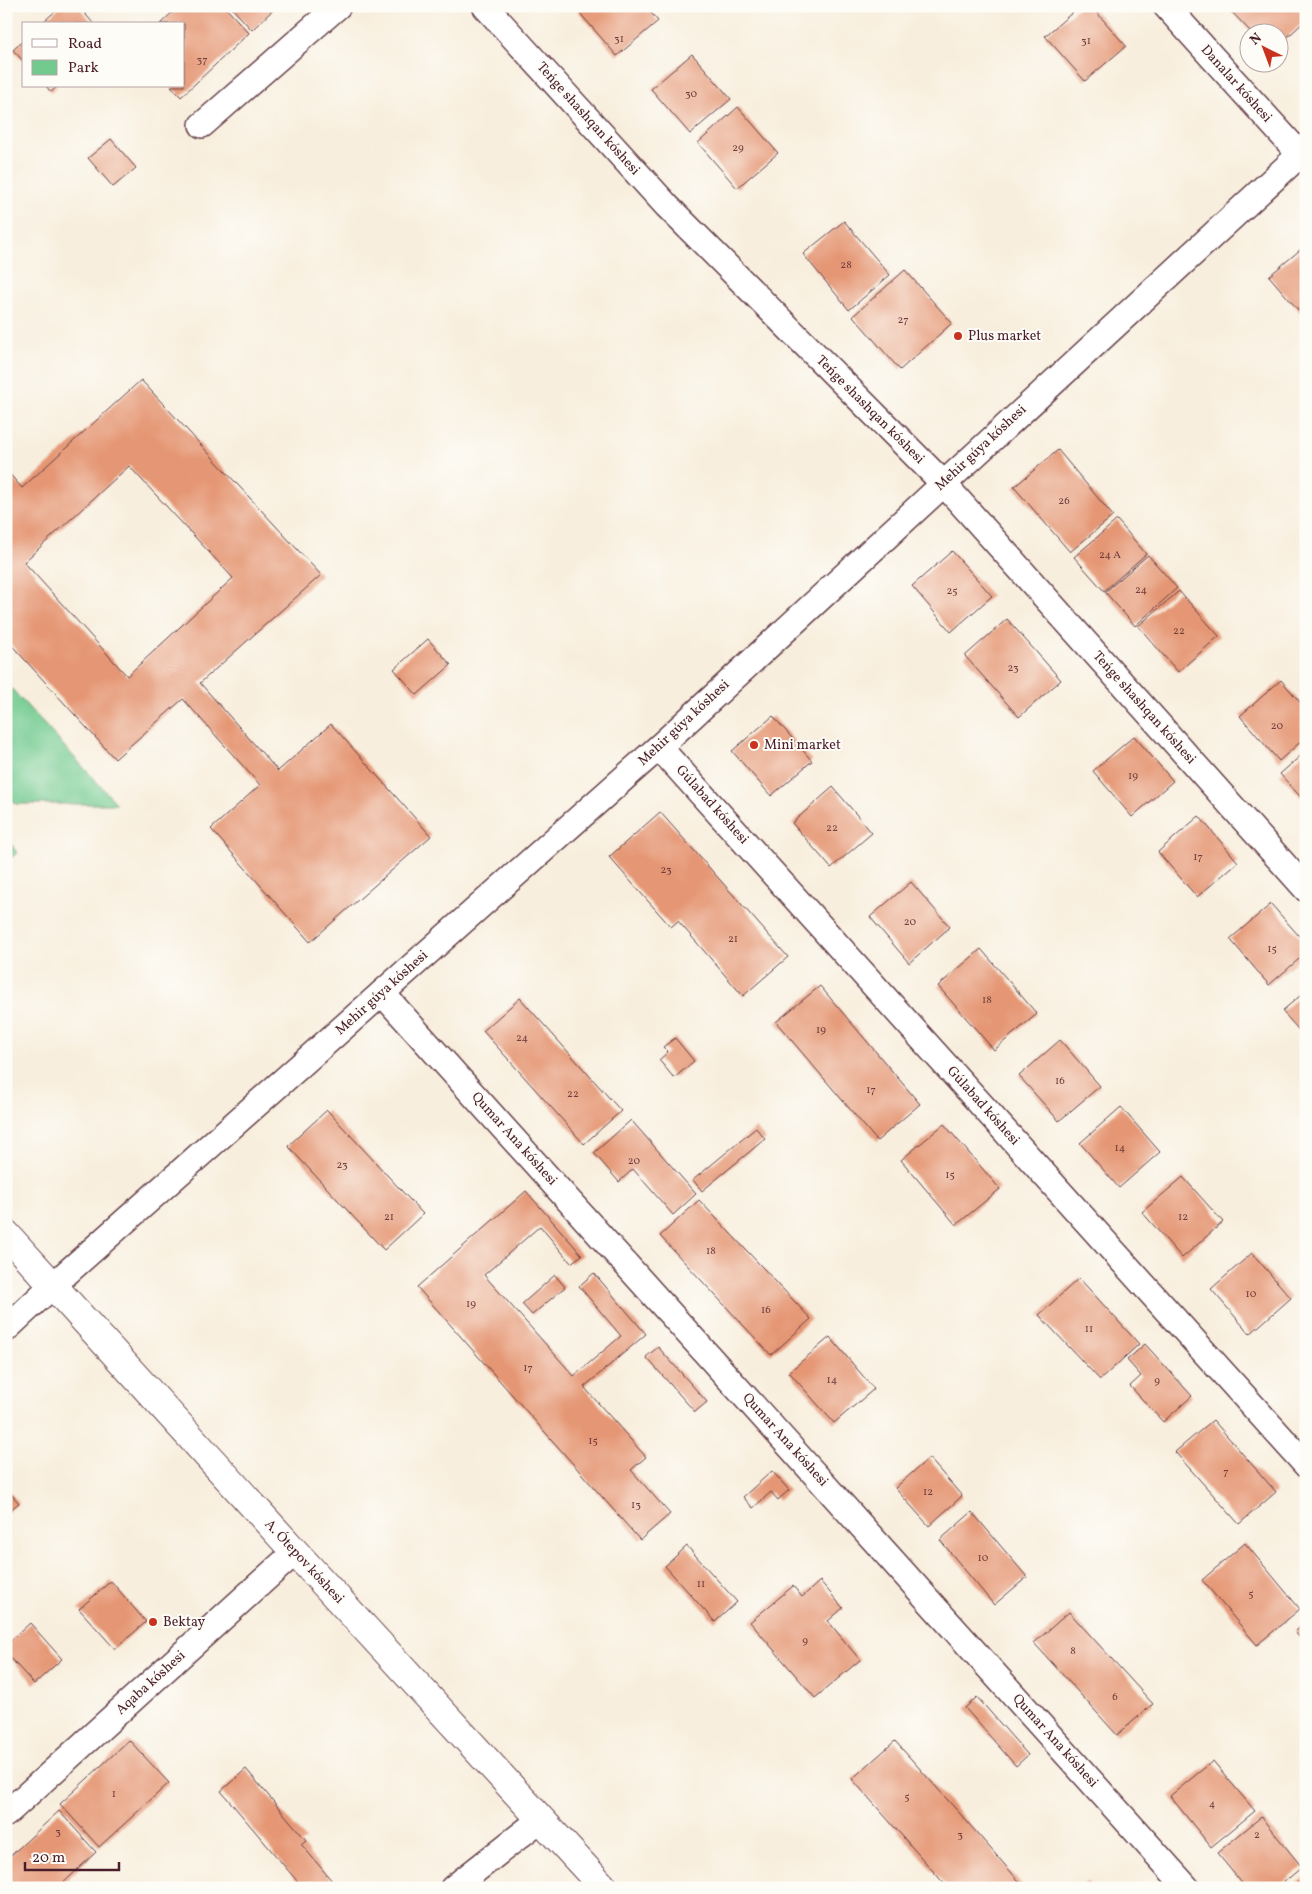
<svg xmlns="http://www.w3.org/2000/svg" width="1312" height="1894" font-family="Vollkorn,serif">
<style>
.green{fill:#72ca8f;stroke:#5e745d}
.building{fill:#e59774;fill-rule:evenodd}
.lines{fill:none;stroke-linecap:round;stroke-linejoin:round}
.minor-casing{stroke:#643e46;stroke-width:28}
.secondary-casing{stroke:#643e46;stroke-width:30}
.minor{stroke:#fff;stroke-width:25}
.secondary{stroke:#fff;stroke-width:28}
.poi-dot{fill:#c8321e;stroke:#fdfcf7;stroke-width:2}
.labels{text-anchor:middle;dominant-baseline:central;stroke-width:4;stroke-linejoin:round;paint-order:stroke}
.number-label{font-size:11px;fill:#713d3d}
.street-label{font-size:14px;fill:#4a1f2b;stroke:#fdfcf7}
.poi-label{font-size:14px;fill:#4a1f2b;stroke:#fdfcf7;text-anchor:start}
</style>
<rect width="100%" height="100%" fill="#fdfcf7"/>
<filter id="ink" filterUnits="userSpaceOnUse"><feTurbulence type="fractalNoise" baseFrequency=".02" numOctaves="2"/><feDisplacementMap in="SourceGraphic" scale="10" xChannelSelector="R" yChannelSelector="G"/><feConvolveMatrix kernelMatrix="1 2 1 2 8 2 1 2 1" color-interpolation-filters="sRGB"/></filter>
<filter id="wash" filterUnits="userSpaceOnUse"><feTurbulence type="fractalNoise" baseFrequency=".0096" numOctaves="4" result="noise"/><feDisplacementMap in="SourceGraphic" scale="20" xChannelSelector="R" yChannelSelector="G"/><feGaussianBlur stdDeviation="1.12" result="paint"/><feColorMatrix in="noise" values="0 0 0 0 0 0 0 0 0 0 0 0 0 0 0 0 0 1.4 0 .05"/><feComposite in="paint" operator="in"/></filter>
<g filter="url(#wash)">
<rect width="100%" height="100%" fill="#f8eedd"/>
<g class="green">
<polygon points="9,686 117,804 16,804 6,793 6,689"/>
<polygon points="10,842 17,853 6,862 6,845"/>
</g>
<g id="blocks">
<g class="building">
<polygon points="61,6 78,6 94,24 41,24"/>
<polygon points="179,6 224,6 249,33 181,97 171,86 184,86 184,24 160,24"/>
<polygon points="230,6 277,6 252,30"/>
<polygon points="584,6 645,6 658,21 617,56 578,11"/>
<polygon points="1080,6 1091,6 1126,46 1085,81 1045,36"/>
<polygon points="1226,6 1306,6 1306,20 1280,44 1280,32 1251,32"/>
<polygon points="24,40 24,62 13,50"/>
<polygon points="692,54 731,99 690,134 651,89"/>
<polygon points="46,86 58,86 51,92"/>
<polygon points="738,107 778,153 737,188 698,143"/>
<polygon points="111,139 136,168 113,187 88,158"/>
<polygon points="6,193 12,200 6,205"/>
<polygon points="844,221 890,275 849,310 803,254"/>
<polygon points="1306,245 1306,319 1269,276"/>
<polygon points="905,270 952,323 900,370 853,316"/>
<path d="M141,380L321,575L200,683L278,771L331,724L431,836L310,942L211,829L260,785L183,699L115,759L6,639V503L8,502L6,500V470L22,488ZM129,466L233,578L127,676L24,562Z"/>
<polygon points="1058,450 1113,516 1070,552 1014,487"/>
<polygon points="1117,520 1146,554 1104,591 1074,557"/>
<polygon points="952,551 992,596 951,632 912,586"/>
<polygon points="1148,555 1177,588 1135,626 1105,592"/>
<polygon points="1179,591 1219,636 1178,672 1138,626"/>
<polygon points="1007,619 1061,680 1019,717 965,656"/>
<polygon points="428,639 451,665 417,695 394,669"/>
<polygon points="1281,680 1306,709 1306,737 1279,761 1240,716"/>
<polygon points="773,716 812,761 771,796 732,751"/>
<polygon points="1134,736 1173,781 1132,817 1093,771"/>
<polygon points="1306,751 1306,803 1280,774"/>
<polygon points="833,787 872,833 831,868 792,823"/>
<polygon points="660,812 788,957 743,996 678,921 671,927 609,857"/>
<polygon points="1199,816 1238,862 1197,897 1158,852"/>
<polygon points="911,882 950,927 909,963 870,917"/>
<polygon points="1271,904 1306,944 1306,953 1269,985 1230,939"/>
<polygon points="981,949 1037,1014 994,1050 938,986"/>
<polygon points="820,986 920,1104 877,1141 776,1022"/>
<polygon points="1306,991 1306,1038 1282,1011"/>
<polygon points="520,998 621,1111 584,1144 483,1031"/>
<polygon points="675,1038 694,1061 674,1078 659,1060 668,1052 663,1047"/>
<polygon points="1060,1040 1100,1086 1059,1121 1019,1076"/>
<polygon points="1121,1107 1160,1152 1119,1188 1080,1143"/>
<polygon points="327,1110 423,1214 384,1250 288,1146"/>
<polygon points="631,1120 696,1194 673,1215 633,1169 619,1182 594,1153"/>
<polygon points="944,1124 1000,1189 956,1225 901,1160"/>
<polygon points="756,1128 765,1139 702,1191 693,1180"/>
<polygon points="1183,1177 1223,1222 1182,1258 1142,1212"/>
<polygon points="526,1191 582,1255 571,1263 540,1226 484,1275 574,1376 621,1336 579,1286 594,1273 646,1334 584,1387 646,1457 631,1470 670,1514 640,1540 417,1287"/>
<polygon points="699,1200 811,1319 771,1355 660,1236"/>
<polygon points="1252,1253 1291,1298 1250,1334 1211,1289"/>
<polygon points="555,1275 565,1287 532,1315 522,1304"/>
<polygon points="1079,1278 1139,1344 1100,1380 1039,1315"/>
<polygon points="830,1337 874,1389 834,1423 789,1372"/>
<polygon points="1145,1344 1192,1396 1163,1422 1130,1386 1141,1376 1127,1360"/>
<polygon points="658,1347 707,1402 695,1412 646,1357"/>
<polygon points="1213,1420 1276,1492 1239,1524 1175,1452"/>
<polygon points="929,1458 962,1496 929,1526 895,1488"/>
<polygon points="772,1471 789,1490 778,1500 771,1492 753,1508 743,1497"/>
<polygon points="6,1488 19,1503 6,1513"/>
<polygon points="972,1512 1027,1577 994,1605 940,1540"/>
<polygon points="1245,1543 1300,1609 1257,1645 1202,1580"/>
<polygon points="687,1546 737,1602 715,1622 665,1566"/>
<polygon points="111,1581 146,1622 115,1649 79,1609"/>
<polygon points="820,1581 843,1608 828,1621 860,1660 815,1698 750,1622 793,1586 802,1597"/>
<polygon points="1069,1612 1153,1704 1117,1735 1034,1643"/>
<polygon points="1306,1622 1306,1645 1295,1632"/>
<polygon points="30,1623 62,1659 34,1684 6,1653 6,1645"/>
<polygon points="977,1697 1028,1755 1016,1766 965,1708"/>
<polygon points="129,1740 169,1783 99,1847 60,1804"/>
<polygon points="895,1741 962,1816 1025,1888 948,1888 852,1779"/>
<polygon points="1213,1761 1255,1811 1211,1847 1170,1796"/>
<polygon points="246,1769 306,1840 301,1844 338,1888 303,1888 221,1791"/>
<polygon points="59,1811 96,1852 58,1888 16,1888 6,1877 6,1860"/>
<polygon points="1261,1817 1302,1867 1277,1888 1246,1888 1217,1853"/>
<polygon points="1306,1876 1306,1888 1292,1888"/>
<polygon points="1087,1882 1092,1888 1080,1888"/>
</g>
</g>
</g>
<g filter="url(#ink)">
<use href="#blocks" fill-opacity="0" stroke="#643e46" stroke-width="1"/>
<g class="lines">
<defs>
<g id="minor">
<polyline points="485,6 667,206 943,483 1306,889"/>
<polyline points="1166,6 1306,161"/>
<polyline points="202,125 338,6"/>
<polyline points="659,747 1306,1465"/>
<polyline points="382,993 1187,1888"/>
<polyline points="6,1329 52,1286 659,747 1306,149"/>
<polyline points="6,1814 295,1552"/>
<polyline points="453,1888 541,1819"/>
</g>
<polyline id="secondary" points="6,1234 295,1552 604,1888"/>
</defs>
<use href="#minor" class="minor-casing"/>
<use href="#secondary" class="secondary-casing"/>
<use href="#minor" class="minor"/>
<use href="#secondary" class="secondary"/>
</g>
</g>
<g class="poi-dot">
<circle cx="958" cy="336" r="5"/>
<circle cx="754" cy="745" r="5"/>
<circle cx="153" cy="1622" r="5"/>
</g>
<g class="labels">
<g class="number-label">
<text x="619" y="39">31</text>
<text x="1086" y="41">31</text>
<text x="202" y="60">37</text>
<text x="691" y="94">30</text>
<text x="738" y="148">29</text>
<text x="846" y="265">28</text>
<text x="903" y="320">27</text>
<text x="1064" y="501">26</text>
<text x="1110" y="555">24 А</text>
<text x="1141" y="590">24</text>
<text x="952" y="591">25</text>
<text x="1179" y="631">22</text>
<text x="1013" y="668">23</text>
<text x="1277" y="726">20</text>
<text x="1133" y="776">19</text>
<text x="832" y="828">22</text>
<text x="1198" y="857">17</text>
<text x="666" y="870">23</text>
<text x="910" y="922">20</text>
<text x="733" y="939">21</text>
<text x="1272" y="949">15</text>
<text x="987" y="1000">18</text>
<text x="821" y="1030">19</text>
<text x="522" y="1038">24</text>
<text x="1060" y="1081">16</text>
<text x="871" y="1090">17</text>
<text x="573" y="1094">22</text>
<text x="1120" y="1148">14</text>
<text x="634" y="1161">20</text>
<text x="342" y="1165">23</text>
<text x="950" y="1175">15</text>
<text x="389" y="1217">21</text>
<text x="1183" y="1217">12</text>
<text x="711" y="1251">18</text>
<text x="1251" y="1294">10</text>
<text x="471" y="1304">19</text>
<text x="766" y="1310">16</text>
<text x="1089" y="1329">11</text>
<text x="528" y="1368">17</text>
<text x="832" y="1380">14</text>
<text x="1157" y="1381">9</text>
<text x="593" y="1441">15</text>
<text x="1226" y="1472">7</text>
<text x="928" y="1492">12</text>
<text x="636" y="1505">13</text>
<text x="983" y="1558">10</text>
<text x="701" y="1584">11</text>
<text x="1251" y="1594">5</text>
<text x="805" y="1641">9</text>
<text x="1073" y="1651">8</text>
<text x="1115" y="1697">6</text>
<text x="114" y="1794">1</text>
<text x="907" y="1797">5</text>
<text x="1212" y="1804">4</text>
<text x="58" y="1832">3</text>
<text x="960" y="1835">3</text>
<text x="1257" y="1835">2</text>
</g>
<g class="street-label">
<text transform="translate(1236 84) rotate(48)">Danalar kóshesi</text>
<text transform="translate(588 119) rotate(48)">Teńge shashqan kóshesi</text>
<text transform="translate(870 410) rotate(45)">Teńge shashqan kóshesi</text>
<text transform="translate(981 448) rotate(-43)">Mehir gúyа kóshesi</text>
<text transform="translate(1144 708) rotate(48)">Teńge shashqan kóshesi</text>
<text transform="translate(684 723) rotate(-43)">Mehir gúyа kóshesi</text>
<text transform="translate(712 805) rotate(48)">Gúlabad kóshesi</text>
<text transform="translate(382 993) rotate(-42)">Mehir gúyа kóshesi</text>
<text transform="translate(983 1106) rotate(48)">Gúlabad kóshesi</text>
<text transform="translate(514 1139) rotate(48)">Qumar Ana kóshesi</text>
<text transform="translate(785 1440) rotate(48)">Qumar Ana kóshesi</text>
<text transform="translate(304 1562) rotate(47)">A. Ótepov kóshesi</text>
<text transform="translate(151 1683) rotate(-42)">Aqaba kóshesi</text>
<text transform="translate(1055 1741) rotate(48)">Qumar Ana kóshesi</text>
</g>
<g class="poi-label">
<text x="968" y="336">Plus market</text>
<text x="764" y="745">Mini market</text>
<text x="163" y="1622">Bektay</text>
</g>
</g>
<rect width="1312" height="1894" fill="none" stroke="#fdfcf7" stroke-width="25"/>
<rect x="22" y="22" width="162" height="65" fill="#fdfcf7" stroke="#b5a4a5"/>
<rect x="32" y="39" width="25" height="8" fill="#ffffff" stroke="#b5a4a5"/>
<text x="68" y="48" font-size="15" fill="#4a1f2b">Road</text>
<rect x="32" y="60" width="25" height="15" fill="#72ca8f" stroke="#b5a4a5"/>
<text x="68" y="72" font-size="15" fill="#4a1f2b">Park</text>
<g transform="translate(1264 48) rotate(318)"><circle r="24" fill="#fdfcf7" stroke="#b5a4a5"/>
<path d="M0-4L9 19L0 12L-9 19Z" fill="#c8321e"/>
<text y="-8" font-size="14" font-weight="bold" text-anchor="middle" fill="#4a1f2b">N</text>
</g>
<path d="M25 1862v8h94v-8" fill="none" stroke="#4a1f2b" stroke-width="2.5"/>
<text x="32" y="1862" font-size="15" fill="#4a1f2b" stroke="#fdfcf7" stroke-width="4" paint-order="stroke">20 m</text>
</svg>
